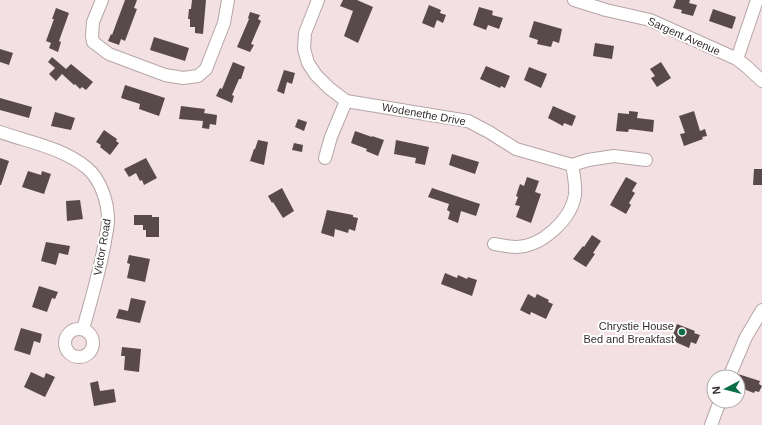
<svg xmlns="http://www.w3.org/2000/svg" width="762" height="425" font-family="Helvetica,sans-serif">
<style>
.building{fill:#58494b}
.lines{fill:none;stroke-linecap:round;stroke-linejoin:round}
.minor-casing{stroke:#b6a5a7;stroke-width:14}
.minor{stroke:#fff;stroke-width:12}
.poi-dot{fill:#0a6e44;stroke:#fff;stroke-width:1.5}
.labels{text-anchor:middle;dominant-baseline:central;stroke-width:4;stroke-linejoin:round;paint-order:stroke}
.street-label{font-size:11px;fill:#352e2f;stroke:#fff}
.poi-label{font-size:11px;fill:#352e2f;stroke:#fff;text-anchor:end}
</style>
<rect width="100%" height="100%" fill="#f2e0e2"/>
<g class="building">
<polygon points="125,0 137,0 134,8 137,9 125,41 121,39 119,45 108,41 111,34 112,35"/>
<polygon points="192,0 206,0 203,34 195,33 195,27 190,27 190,19 188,19 189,9 191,9"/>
<polygon points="343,0 357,0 373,7 358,43 344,36 353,11 340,6"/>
<polygon points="676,0 690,0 689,3 697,5 693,16 681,13 682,10 673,8"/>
<polygon points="429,5 441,10 440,13 446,15 443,23 437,20 434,28 422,23"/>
<polygon points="479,7 493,11 492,15 503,18 499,29 488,25 486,30 473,25"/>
<polygon points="56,8 69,13 59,41 61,42 58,52 49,48 51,43 46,41 54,19 52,19"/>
<polygon points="713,9 736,17 732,29 709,21"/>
<polygon points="250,12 260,15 258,19 261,21 251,44 254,45 250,52 237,47 249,19 248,18"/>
<polygon points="534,21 562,29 559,43 553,41 551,47 537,44 538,40 529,37"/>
<polygon points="154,37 189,48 185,61 150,50"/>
<polygon points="595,43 614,46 612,59 593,56"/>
<polygon points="0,49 13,53 9,65 0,62"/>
<polygon points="52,57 66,69 71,64 93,82 86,90 82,87 80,89 75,84 74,85 62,74 56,81 49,74 55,68 48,62"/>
<polygon points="233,62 245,67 241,79 239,79 232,95 234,96 232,103 216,96 220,88 222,89"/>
<polygon points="661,62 671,78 657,87 651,78 655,76 650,69"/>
<polygon points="486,66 510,76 505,88 501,86 500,88 480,79"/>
<polygon points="529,67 547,74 541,88 524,80"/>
<polygon points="284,70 295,73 292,84 287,82 284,94 277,91"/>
<polygon points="125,85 165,98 159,116 139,109 140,104 121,98"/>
<polygon points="0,98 32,107 29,118 0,110"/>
<polygon points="181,106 205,109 204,113 217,115 216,125 210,124 209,129 202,128 203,121 179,119"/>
<polygon points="553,106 576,116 572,126 564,123 563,126 548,118"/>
<polygon points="629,111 638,112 637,118 654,120 653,132 629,129 628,132 616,131 618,113 629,114"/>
<polygon points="694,111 700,131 705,129 707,136 702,137 703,139 684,146 680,134 685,133 679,116"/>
<polygon points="55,112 75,118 71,130 51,126"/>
<polygon points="298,119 307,122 304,131 295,127"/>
<polygon points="104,130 117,139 116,141 119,143 110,155 100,147 101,145 96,142"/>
<polygon points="355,131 372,137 372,136 384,140 378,156 366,151 367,149 351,143"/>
<polygon points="258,140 268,142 264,165 250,161 254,149 255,149"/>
<polygon points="396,140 429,147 425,165 415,163 416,158 394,154"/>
<polygon points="294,143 303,145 302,152 292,150"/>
<polygon points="452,154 479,162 475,174 449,165"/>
<polygon points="0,158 9,161 1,185 0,185"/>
<polygon points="146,158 157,178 144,185 142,180 140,181 136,173 129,177 124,169"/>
<polygon points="754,169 762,169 762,185 753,185"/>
<polygon points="28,171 41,175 42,171 51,174 44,194 22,187"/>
<polygon points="527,177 539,181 535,192 541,194 531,223 516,217 520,206 515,205 518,197 516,196 520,184 524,186"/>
<polygon points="626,177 637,183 632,191 635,193 629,203 631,205 626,214 610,205"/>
<polygon points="282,188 294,211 283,218 273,202 272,203 268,196"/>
<polygon points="432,188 480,204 476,216 461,211 458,223 448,219 450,212 447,210 449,204 428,197"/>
<polygon points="80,200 83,219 67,221 66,201"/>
<polygon points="327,210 353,215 353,217 358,218 355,231 349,229 348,233 335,229 334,237 321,233"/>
<polygon points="134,215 152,215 152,217 159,217 159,237 146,237 146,230 143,230 143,225 134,225"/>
<polygon points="592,235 601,241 593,253 595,254 586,267 573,259 583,246 584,247"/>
<polygon points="46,242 70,246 68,255 59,253 56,265 41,261"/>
<polygon points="129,255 150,259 145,282 127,278 130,264 127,263"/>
<polygon points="445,273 457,278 458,275 467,279 468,277 477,280 472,296 441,284"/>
<polygon points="39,286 58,292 55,299 52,298 47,312 32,307"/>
<polygon points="528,294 535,298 537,294 549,300 548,302 553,304 546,319 531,312 530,315 520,310"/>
<polygon points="131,298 146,301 140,323 116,318 119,309 128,311"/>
<polygon points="677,324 695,331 694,333 700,335 696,344 691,342 689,348 671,340"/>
<polygon points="21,328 42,334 40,343 34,341 30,355 14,350"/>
<polygon points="122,347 141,349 139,372 124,370 125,356 121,356"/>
<polygon points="31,372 44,378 46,373 55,377 45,397 24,387"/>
<polygon points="738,374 760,381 759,384 762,386 759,392 755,391 754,393 738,387"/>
<polygon points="98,381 100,391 114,389 116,402 94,406 90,383"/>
</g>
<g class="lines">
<defs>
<g id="minor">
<polyline points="102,0 93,22 92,36 93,42 109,54 165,75 183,78 198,76 206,69 224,23 228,0"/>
<path d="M318,0L305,33L304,49L308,63L316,75L329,88L346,101L468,121L489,132L516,149L572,165C574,175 576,185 575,195C571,220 541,247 516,247C509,247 501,245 494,244"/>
<polyline points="574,0 606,10 650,20 737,59 747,67 762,81"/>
<polyline points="737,59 757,0"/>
<path d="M0,132C29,142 63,148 87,168C101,180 108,202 108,220C108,227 106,234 105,241C100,271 91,300 83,329"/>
<polyline points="325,158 331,137 346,101"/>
<polyline points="572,165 588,160 614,156 646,160"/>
<circle cx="79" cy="343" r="14"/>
<polyline points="729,377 746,337 762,310"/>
<polyline points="711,425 720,401"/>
</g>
</defs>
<use href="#minor" class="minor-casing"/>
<use href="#minor" class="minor"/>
</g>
<circle class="poi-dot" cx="682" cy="332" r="4"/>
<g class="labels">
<g class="street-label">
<text transform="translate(684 36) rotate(24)">Sargent Avenue</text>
<text transform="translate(424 114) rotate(10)">Wodenethe Drive</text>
<text transform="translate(102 247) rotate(-80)">Victor Road</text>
</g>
<g class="poi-label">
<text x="674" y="326">Chrystie House<tspan x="674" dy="13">Bed and Breakfast</tspan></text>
</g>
</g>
<g transform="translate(726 389) rotate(263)"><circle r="19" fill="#ffffff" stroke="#aeabac"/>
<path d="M0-3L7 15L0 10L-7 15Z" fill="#0a6e44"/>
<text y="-6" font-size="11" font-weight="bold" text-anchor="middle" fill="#352e2f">N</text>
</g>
</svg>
